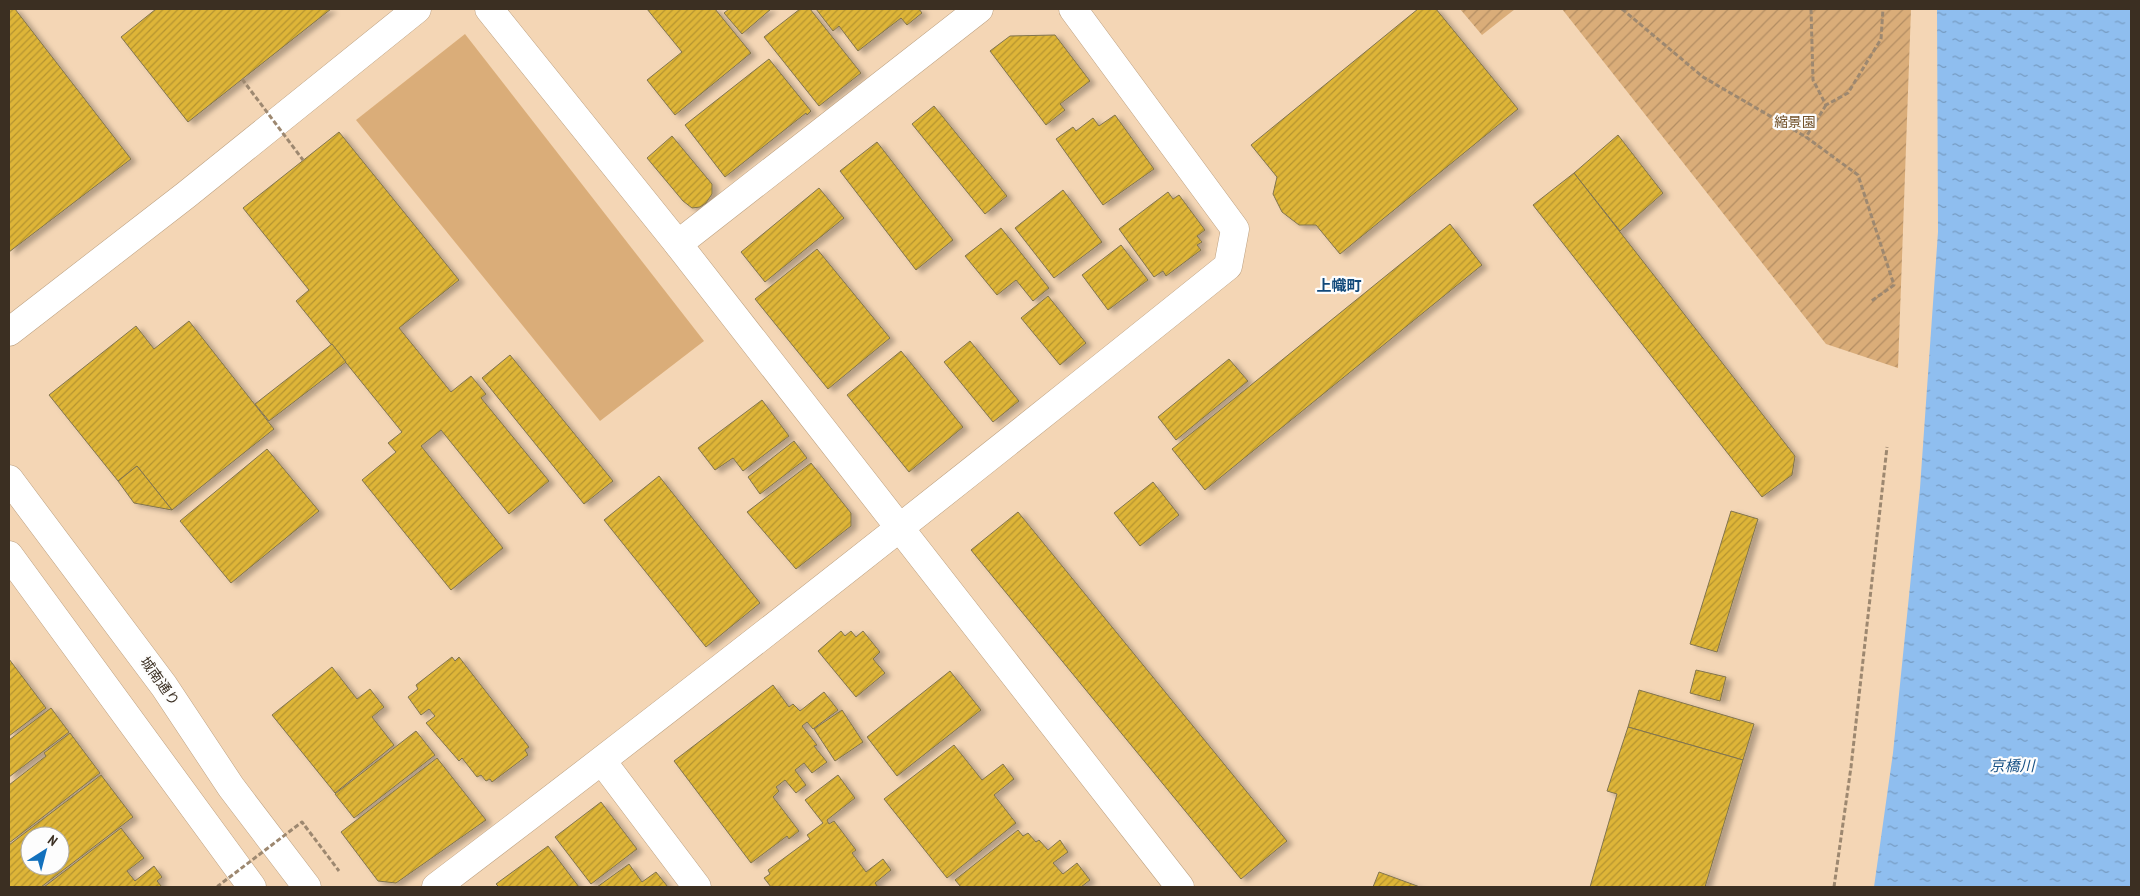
<svg xmlns="http://www.w3.org/2000/svg" width="2140" height="896" font-family="'PT Sans Narrow','Noto Sans JP',sans-serif">
<style>
.grass{fill:#daad79}
.garden{fill:url(#garden-furrows)}
.water{fill:url(#water-ripples)}
.building{fill:url(#building-hatch);stroke:#81744f;fill-rule:evenodd;filter:url(#shadow)}
.lines{fill:none;stroke-linecap:round;stroke-linejoin:round}
.minor-casing{stroke:#bda181;stroke-width:29}
.tertiary-casing{stroke:#bda181;stroke-width:29}
.path{stroke:#9d8870;stroke-width:3;stroke-dasharray:5 2.5;stroke-linecap:butt}
.minor{stroke:#fff;stroke-width:28}
.tertiary{stroke:#fff;stroke-width:28}
.path-bridge{stroke:#9d8870;stroke-width:3;stroke-dasharray:5 2.5;stroke-linecap:butt}
.labels{text-anchor:middle;dominant-baseline:central;stroke-width:4.5;stroke-linejoin:round;paint-order:stroke}
.park-label{font-size:14px;fill:#71512a;stroke:#fdfdfd}
.street-label{font-size:14px;fill:#3b2f22;stroke:#fdfdfd}
.neighbourhood-label{font-size:15px;font-weight:bold;fill:#104879;stroke:#fdfdfd}
.water-label{font-size:15px;font-style:italic;fill:#185286;stroke:#fdfdfd}
</style>
<defs>
<pattern id="garden-furrows" width="10" height="10" patternUnits="userSpaceOnUse" patternTransform="scale(1.25)"><rect width="10" height="10" fill="#daad79"/><path d="M-1 1l2-2M0 10L10 0M9 11l2-2" fill="none" stroke="#b28d63"/></pattern>
<pattern id="water-ripples" width="26" height="14" patternUnits="userSpaceOnUse" patternTransform="scale(1.25)"><rect width="26" height="14" fill="#8fbeef"/><path d="M2 4q2-2 4 0t4 0M15 11q2-2 4 0t4 0" fill="none" stroke="#769bc1"/></pattern>
<pattern id="building-hatch" width="6" height="6" patternUnits="userSpaceOnUse" patternTransform="scale(1.25)"><rect width="6" height="6" fill="#deb538"/><path d="M-1 1l2-2M0 6l6-6M5 7l2-2" fill="none" stroke="#b5942f"/></pattern>
<filter id="shadow"><feDropShadow dx="5.5" dy="3" stdDeviation="2.5" flood-color="#0004"/></filter>
</defs>
<rect width="100%" height="100%" fill="#f4d6b5"/>
<polygon class="grass" points="465,34 704,341 600,421 356,120"/>
<g class="garden">
<polygon points="1460,9 1515,9 1482,35"/>
<polygon points="1562,9 1911,9 1898,368 1826,344"/>
</g>
<polygon class="water" points="1937,9 2131,9 2131,887 1874,887 1893,753 1920,488 1938,232"/>
<g class="building">
<polygon points="9,9 15,9 131,159 9,252"/>
<polygon points="156,9 331,9 188,122 121,37"/>
<polygon points="647,9 715,9 751,53 675,115 647,80 682,52"/>
<polygon points="729,9 771,9 742,34 724,13"/>
<polygon points="800,9 810,9 861,73 819,106 764,37"/>
<polygon points="816,9 919,9 922,13 907,25 901,18 858,51 839,26 833,31"/>
<polygon points="1418,9 1436,9 1518,109 1340,254 1316,225 1299,225 1282,212 1273,194 1277,177 1251,145"/>
<polygon points="1055,35 1090,81 1060,104 1065,110 1046,125 990,51 1010,36"/>
<polygon points="769,59 811,111 807,115 806,113 725,177 685,125"/>
<polygon points="934,106 1007,196 985,214 912,124"/>
<polygon points="1115,115 1154,169 1103,205 1056,139 1073,127 1076,131 1093,118 1099,126"/>
<polygon points="339,132 459,280 399,328 451,392 471,376 486,394 481,398 549,481 509,514 441,430 421,446 503,548 451,590 362,480 396,452 388,443 402,432 296,301 309,290 243,208"/>
<polygon points="1618,135 1663,193 1620,231 1574,173"/>
<polygon points="672,136 712,184 712,194 706,203 700,207 692,208 683,201 647,158"/>
<polygon points="877,142 953,240 916,270 840,171"/>
<polygon points="1574,173 1795,456 1792,475 1762,497 1533,205"/>
<polygon points="819,188 844,218 765,282 741,252"/>
<polygon points="1063,190 1102,242 1054,278 1015,228"/>
<polygon points="1168,192 1173,199 1179,195 1205,230 1197,236 1202,242 1197,245 1201,250 1166,276 1163,271 1154,277 1119,229"/>
<polygon points="1450,224 1482,265 1205,490 1172,449"/>
<polygon points="1001,228 1049,288 1033,301 1016,280 997,295 965,256"/>
<polygon points="1121,245 1148,280 1108,310 1082,275"/>
<polygon points="817,249 890,338 828,389 755,299"/>
<polygon points="1048,296 1086,343 1060,365 1021,318"/>
<polygon points="189,321 274,429 172,510 137,466 118,481 49,395 136,326 154,349"/>
<polygon points="970,341 1019,401 993,422 944,362"/>
<polygon points="332,344 346,362 269,421 255,404"/>
<polygon points="901,351 963,427 909,472 847,395"/>
<polygon points="510,355 613,481 584,504 482,378"/>
<polygon points="1229,359 1248,381 1176,440 1158,417"/>
<polygon points="762,400 789,436 743,471 733,458 715,470 698,448"/>
<polygon points="794,441 807,458 760,494 748,477"/>
<polygon points="267,449 319,511 231,583 180,521"/>
<polygon points="811,463 851,513 851,526 796,569 747,512"/>
<polygon points="137,466 172,510 134,503 118,481"/>
<polygon points="659,476 760,603 706,647 604,520"/>
<polygon points="1153,482 1179,515 1140,546 1114,513"/>
<polygon points="1731,511 1758,519 1717,652 1690,644"/>
<polygon points="1018,512 1287,841 1241,879 971,550"/>
<polygon points="841,631 845,636 851,631 856,637 863,631 880,652 873,659 885,673 856,697 818,651"/>
<polygon points="452,657 455,661 459,657 529,747 525,750 528,755 492,782 490,779 486,781 481,775 477,777 462,758 459,761 426,723 435,716 429,709 421,715 408,697 418,689 416,685"/>
<polygon points="9,659 46,708 9,736"/>
<polygon points="332,667 357,699 370,689 384,707 372,717 394,745 335,793 272,715"/>
<polygon points="1696,670 1726,677 1720,701 1690,693"/>
<polygon points="950,671 981,710 897,776 867,737"/>
<polygon points="773,685 789,707 793,704 800,711 824,692 838,710 813,729 807,722 802,726 817,745 814,746 827,762 812,773 804,763 795,770 806,785 796,793 785,780 776,787 779,791 773,797 799,831 789,839 787,836 751,863 674,761"/>
<polygon points="1639,690 1754,724 1743,760 1628,727"/>
<polygon points="51,708 69,732 9,777 9,740"/>
<polygon points="842,710 863,742 835,761 814,729"/>
<polygon points="1628,727 1743,760 1705,887 1590,887 1617,794 1607,791"/>
<polygon points="416,731 435,755 354,818 335,794"/>
<polygon points="70,733 100,773 9,843 9,785 46,756 44,753"/>
<polygon points="954,745 982,780 1003,764 1014,779 994,795 1016,823 947,878 884,799"/>
<polygon points="437,758 486,820 396,883 378,881 341,832"/>
<path d="M101,775L133,817L41,887H9V845ZM30,836H60V866H30Z"/>
<polygon points="838,775 855,798 827,820 829,824 834,821 856,850 852,853 866,872 883,859 891,870 875,883 878,887 771,887 764,878 770,874 768,870 810,839 807,835 823,823 805,800"/>
<polygon points="601,802 637,849 591,884 555,837"/>
<polygon points="121,828 144,858 127,871 135,881 154,866 162,877 157,881 162,887 44,887"/>
<polygon points="1018,830 1023,836 1028,833 1036,842 1039,840 1048,850 1060,840 1068,852 1053,863 1063,874 1077,863 1090,880 1081,887 961,887 955,880"/>
<polygon points="548,846 579,887 499,887 496,884"/>
<polygon points="629,864 642,882 656,872 668,887 597,887"/>
<polygon points="1379,872 1420,887 1373,887"/>
</g>
<g class="lines">
<defs>
<g id="minor">
<polyline points="678,244 979,9"/>
<polyline points="602,761 697,887"/>
</g>
<g id="tertiary">
<polyline points="489,9 678,244 1180,887"/>
<polyline points="9,332 186,195 417,9"/>
<polyline points="9,479 164,686 231,787 307,887"/>
<polyline points="9,555 252,887"/>
<path d="M436,887C704,684 967,476 1228,266L1235,229L1073,9"/>
</g>
</defs>
<use href="#minor" class="minor-casing"/>
<use href="#tertiary" class="tertiary-casing"/>
<g class="path">
<polyline points="1622,9 1703,77 1806,137"/>
<polyline points="1811,9 1813,80 1826,105 1848,93 1881,39 1883,9"/>
<polyline points="1826,105 1806,137 1858,175 1894,285 1870,302"/>
<polyline points="305,826 339,871"/>
<polyline points="1834,887 1851,767 1887,447"/>
</g>
<use href="#minor" class="minor"/>
<use href="#tertiary" class="tertiary"/>
<g class="path-bridge">
<polyline points="242,79 303,160"/>
<polyline points="219,887 218,886 302,822 305,826"/>
</g>
</g>
<g class="labels">
<g class="park-label">
<text x="1795" y="122">縮景園</text>
</g>
<g class="street-label">
<text transform="translate(160 681) rotate(55)">城南通り</text>
</g>
<g class="neighbourhood-label">
<text x="1339" y="285">上幟町</text>
</g>
<g class="water-label">
<text x="2012" y="765">京橋川</text>
</g>
</g>
<rect width="2140" height="896" fill="none" stroke="#3b2f22" stroke-width="20"/>
<g transform="translate(45 851) rotate(36)"><circle r="24" fill="#fdfdfd" stroke="#afaba5"/>
<path d="M0-4L9 19L0 12L-9 19Z" fill="#1371bd"/>
<text y="-8" font-size="14" font-weight="bold" text-anchor="middle" fill="#3b2f22">N</text>
</g>
</svg>
